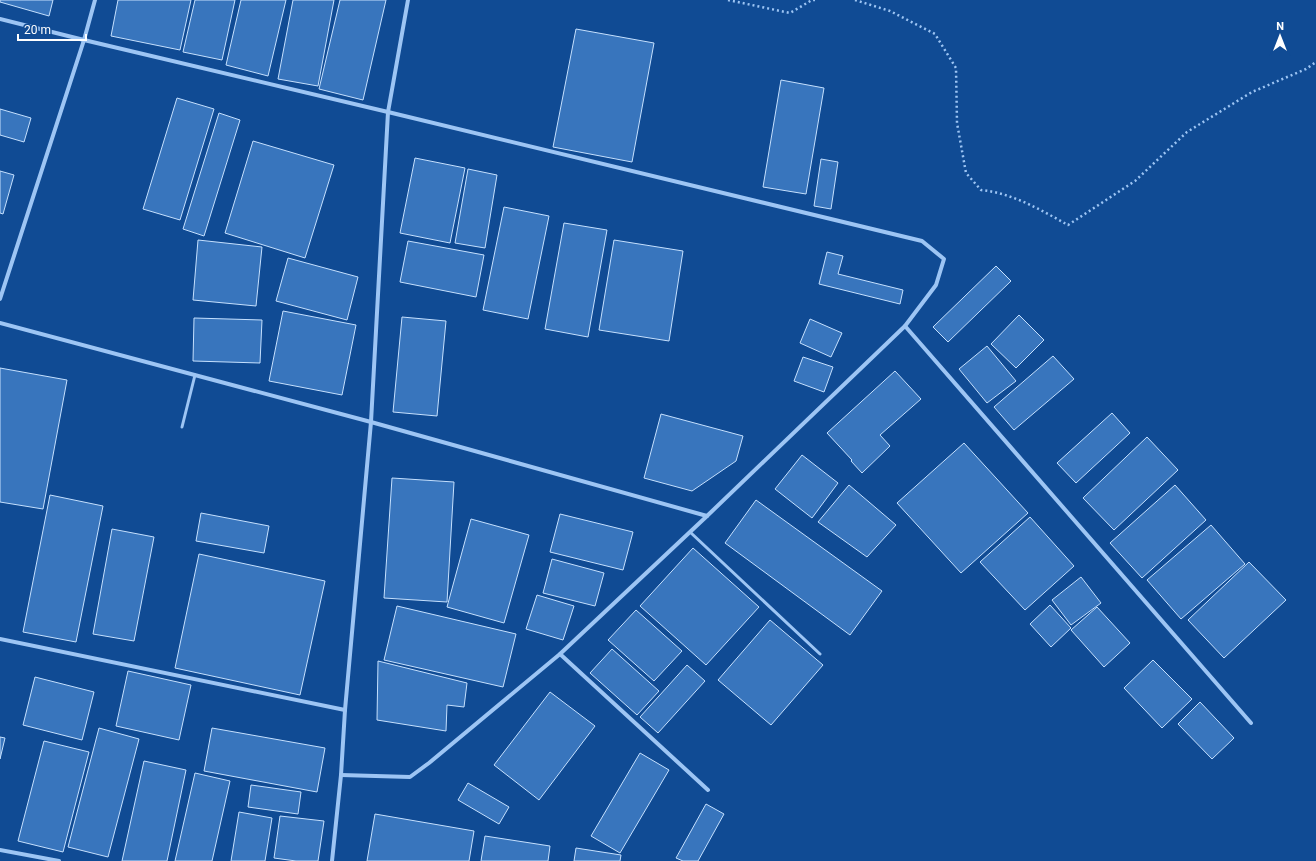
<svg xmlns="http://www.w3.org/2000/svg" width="1316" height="861" font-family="Roboto,sans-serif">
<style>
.building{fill:#3875bd;stroke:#c5e0fe}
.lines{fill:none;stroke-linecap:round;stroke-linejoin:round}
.path{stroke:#9dc5f4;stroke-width:2.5;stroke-dasharray:2 3;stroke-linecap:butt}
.lane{stroke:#9dc5f4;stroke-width:3}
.street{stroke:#9dc5f4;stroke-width:4}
</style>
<rect width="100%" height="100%" fill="#104b94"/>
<g class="building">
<polygon points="0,0 53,0 49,16 0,2"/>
<polygon points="118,0 191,0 180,50 111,36"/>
<polygon points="195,0 235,0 222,60 183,52"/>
<polygon points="241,0 286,0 268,76 226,65"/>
<polygon points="293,0 334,0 318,86 278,79"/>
<polygon points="340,0 386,0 363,100 319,89"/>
<polygon points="576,29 654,43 632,162 553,147"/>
<polygon points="781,80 824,88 806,194 763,187"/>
<polygon points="177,98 214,109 180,220 143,209"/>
<polygon points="0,109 31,118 24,142 0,135"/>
<polygon points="219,113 240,120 204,236 183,229"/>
<polygon points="253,141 334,165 305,258 225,233"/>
<polygon points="415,158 465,168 450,243 400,233"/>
<polygon points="821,159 838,162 831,209 814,206"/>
<polygon points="468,169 497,175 485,248 455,243"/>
<polygon points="0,171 14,175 3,214 0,213"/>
<polygon points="504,207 549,216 528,319 483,310"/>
<polygon points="564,223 607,230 588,337 545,329"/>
<polygon points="198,240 262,247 256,306 193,300"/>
<polygon points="614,240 683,251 669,341 599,330"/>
<polygon points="408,241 484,255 476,297 400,282"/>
<polygon points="827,252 843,256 838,274 903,290 900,304 819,284"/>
<polygon points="288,258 358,277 347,320 276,301"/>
<polygon points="996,266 1011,281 948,342 933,327"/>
<polygon points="283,311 356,325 342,395 269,381"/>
<polygon points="1019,315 1044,340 1016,368 991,344"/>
<polygon points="402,317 446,321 437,416 393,412"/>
<polygon points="194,318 262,320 260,363 193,361"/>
<polygon points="810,319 842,333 831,357 800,343"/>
<polygon points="987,346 1016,381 987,403 959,369"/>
<polygon points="1053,356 1074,379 1014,430 994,407"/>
<polygon points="803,357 833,367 824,392 794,381"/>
<polygon points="0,368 67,380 43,509 0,502"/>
<polygon points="895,371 921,399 880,435 890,446 862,473 851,461 852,460 827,433"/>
<polygon points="1112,413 1130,433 1076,483 1057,463"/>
<polygon points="661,414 743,436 736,461 692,491 644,478"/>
<polygon points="1147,437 1178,470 1114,530 1083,498"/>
<polygon points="964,443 1028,513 961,573 897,503"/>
<polygon points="802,455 838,483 812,518 775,489"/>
<polygon points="392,478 454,482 447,602 384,598"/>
<polygon points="849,485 896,525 867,557 818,522"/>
<polygon points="1175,485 1206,520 1142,578 1110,543"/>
<polygon points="50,495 103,506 76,642 23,632"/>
<polygon points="756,500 882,591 850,635 725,543"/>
<polygon points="201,513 269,526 264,553 196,541"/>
<polygon points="560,514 633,532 623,570 550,552"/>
<polygon points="1030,517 1074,566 1025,610 980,562"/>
<polygon points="471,519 529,535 504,623 447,607"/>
<polygon points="1211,525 1245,564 1181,619 1147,580"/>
<polygon points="112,529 154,537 134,641 93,634"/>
<polygon points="693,548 759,607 706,665 640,606"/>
<polygon points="199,554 325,581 300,695 175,668"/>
<polygon points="552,559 604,573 595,606 543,593"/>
<polygon points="1249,562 1286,600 1224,658 1188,620"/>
<polygon points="1081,577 1101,603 1071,625 1052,600"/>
<polygon points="537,595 574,606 563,640 526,629"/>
<polygon points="1050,605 1071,628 1051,647 1030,624"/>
<polygon points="397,606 516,634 503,687 384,660"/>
<polygon points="1097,607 1130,643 1104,667 1071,630"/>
<polygon points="636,610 682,651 654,681 608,640"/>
<polygon points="770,620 823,665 771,725 718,680"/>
<polygon points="612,649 659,691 637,715 590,673"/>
<polygon points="1153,660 1192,699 1162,728 1124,688"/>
<polygon points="378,661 467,683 464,707 447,705 446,731 377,720"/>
<polygon points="687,665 705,681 658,733 640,717"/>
<polygon points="128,671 191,685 179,740 116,726"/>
<polygon points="35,677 94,692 82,740 23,725"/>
<polygon points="550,692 595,726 539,800 494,765"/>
<polygon points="1200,702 1234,738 1212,759 1178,724"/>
<polygon points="99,728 139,739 108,857 68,847"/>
<polygon points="212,728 325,748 317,792 204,771"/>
<polygon points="0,737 5,738 0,759"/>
<polygon points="44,741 89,752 63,852 18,841"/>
<polygon points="640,753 669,770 620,853 591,836"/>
<polygon points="144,761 186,770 167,861 122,861"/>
<polygon points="195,773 230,781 212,861 175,861"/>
<polygon points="468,783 509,807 499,824 458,800"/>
<polygon points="251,785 301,792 298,814 248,807"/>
<polygon points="706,804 724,814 698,861 683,861 676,858"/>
<polygon points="239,812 272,818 265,861 231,861"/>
<polygon points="375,814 474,831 469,861 367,861"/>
<polygon points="280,816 324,821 318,861 296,861 274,858"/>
<polygon points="485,836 550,846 548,861 481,861"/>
<polygon points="576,848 621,855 620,861 574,861"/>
</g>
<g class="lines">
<g class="path">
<polyline points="728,0 790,13 812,0 815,0"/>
<path d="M855,0L890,11L935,34L956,68L957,123L966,173L981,190C1012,193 1041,210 1068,225L1135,181L1187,132L1252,92L1306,69L1316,62"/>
</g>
<g class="lane">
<polyline points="182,427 195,375"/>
<polyline points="690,532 820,654"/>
</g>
<g class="street">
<polyline points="0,19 84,40 388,112 922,241 944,259 936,285 905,326 707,516 560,654 429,763 410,777 341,775"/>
<polyline points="0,299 84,40 95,0"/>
<polyline points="0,323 371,422 707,516"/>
<polyline points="905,326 1251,723"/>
<polyline points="0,639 345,710"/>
<polyline points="560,654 708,790"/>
<polyline points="0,850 59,861"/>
<polyline points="332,861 341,775 345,710 371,422 388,112 408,0"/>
</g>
</g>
<g transform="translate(1280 36)" stroke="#104b94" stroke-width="3" paint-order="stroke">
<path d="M0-3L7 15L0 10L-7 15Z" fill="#ffffff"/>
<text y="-6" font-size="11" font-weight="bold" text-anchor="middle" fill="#ffffff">N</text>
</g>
<path d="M18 34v6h68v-6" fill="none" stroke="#ffffff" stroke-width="2"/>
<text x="24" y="34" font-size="12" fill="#ffffff" stroke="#104b94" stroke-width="3" paint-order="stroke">20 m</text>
</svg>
